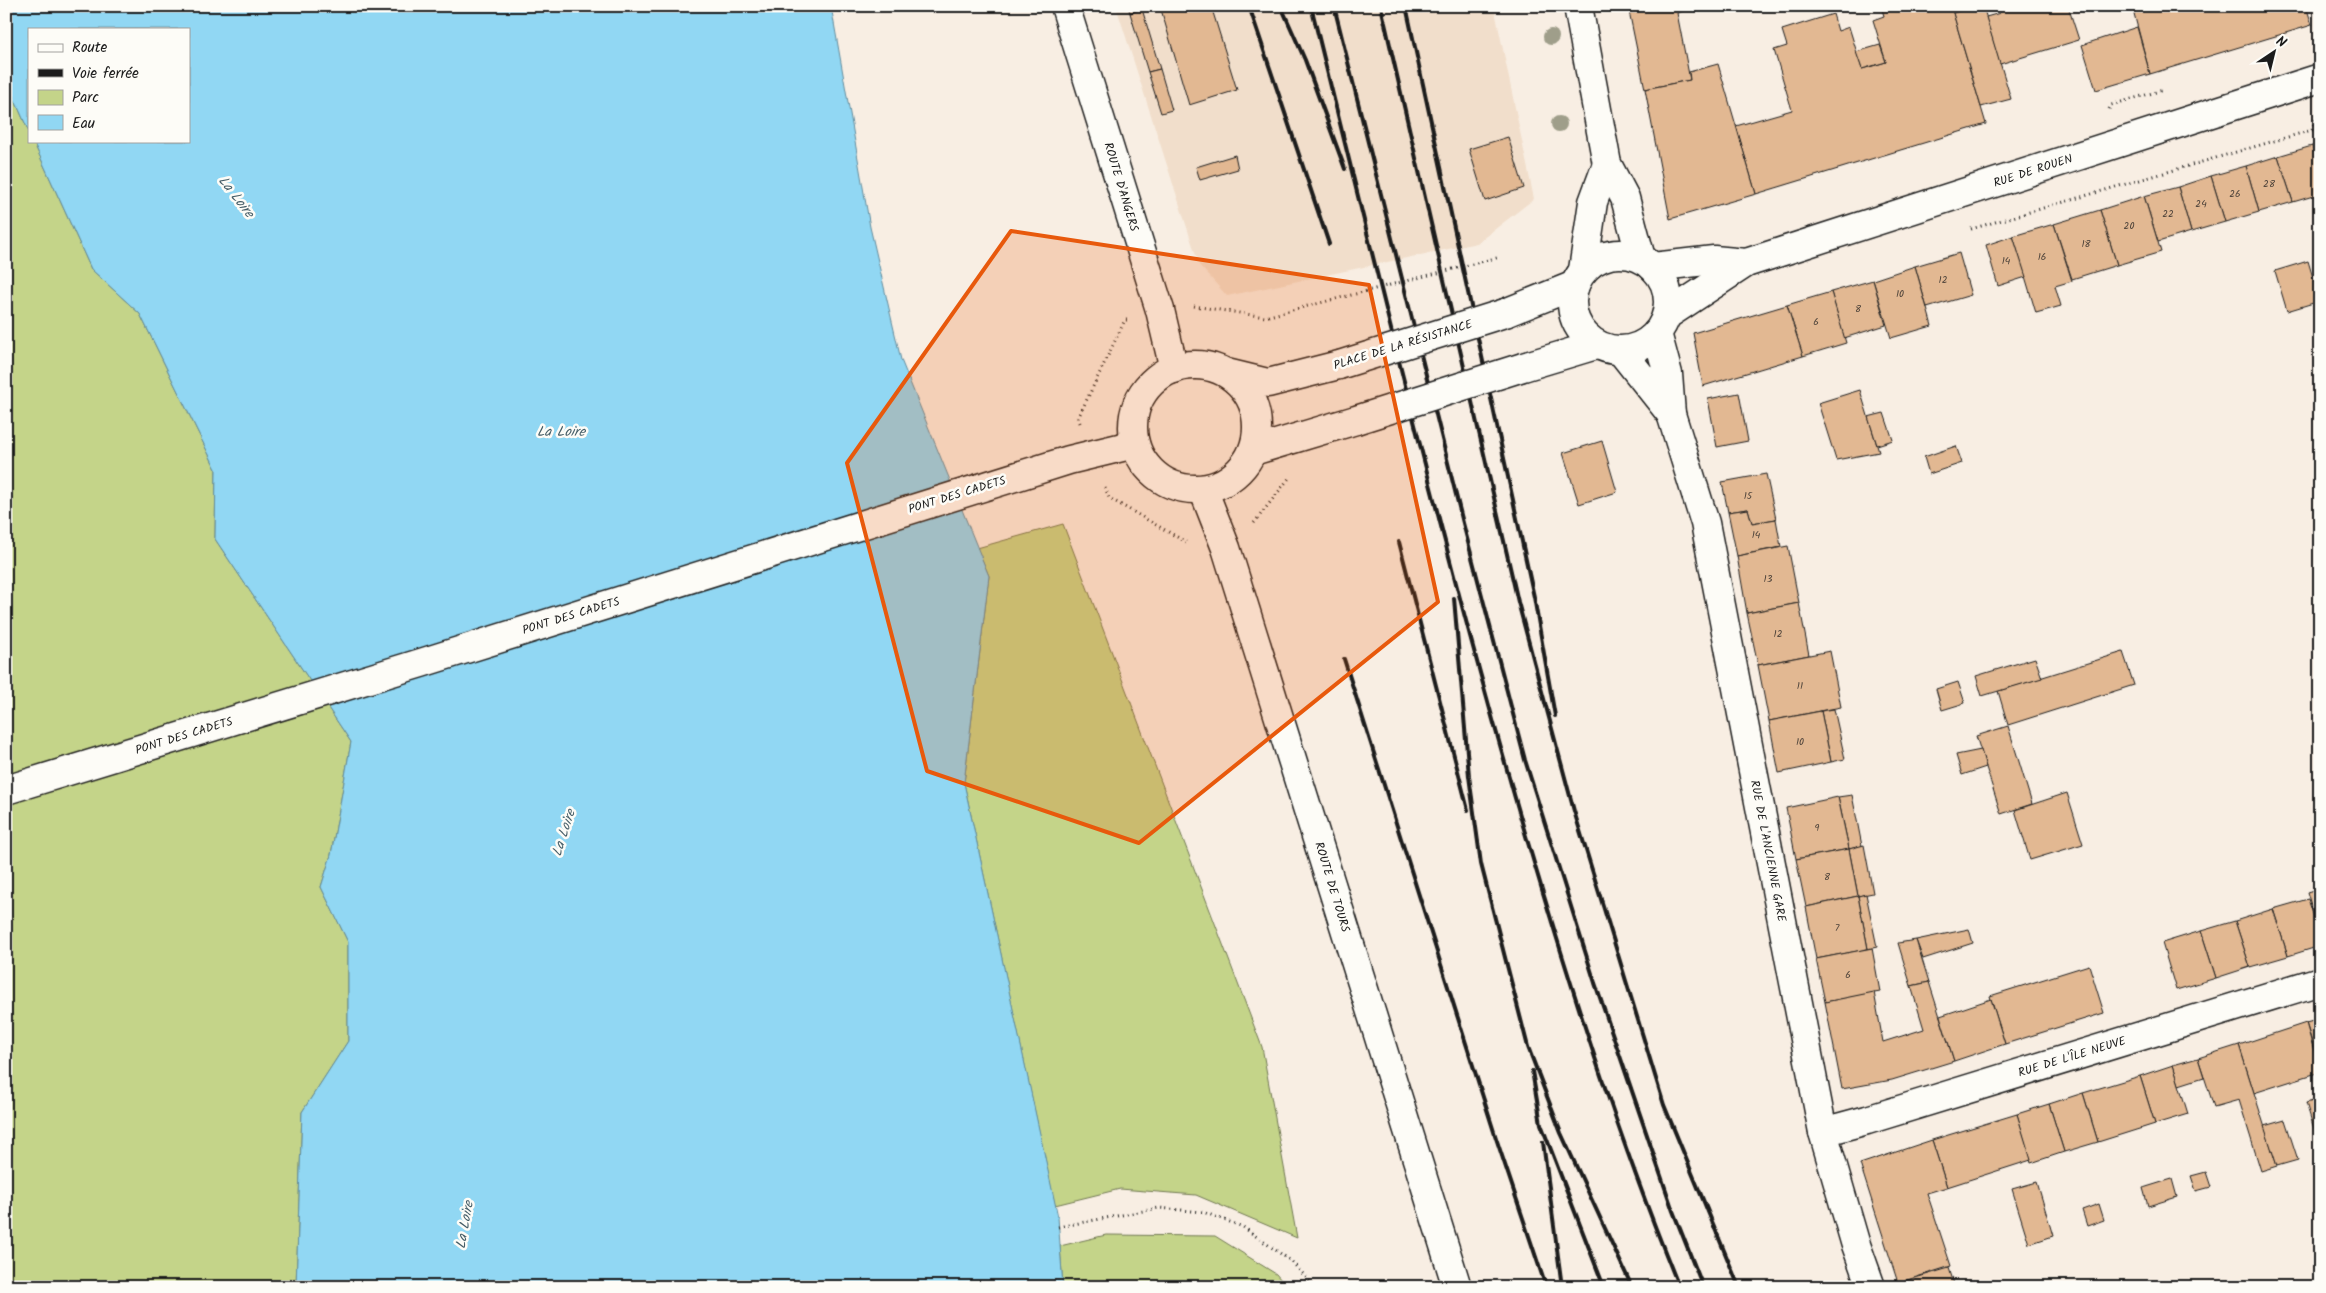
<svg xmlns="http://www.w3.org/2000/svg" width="2326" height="1293" font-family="Kalam,sans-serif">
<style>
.built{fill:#f1decb}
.green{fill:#c4d489;stroke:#707852}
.water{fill:#91d7f3;stroke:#628c9d}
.building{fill:#e2b892;stroke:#1c1c1c}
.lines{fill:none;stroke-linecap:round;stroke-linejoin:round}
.street-casing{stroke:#1c1c1c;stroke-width:31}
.secondary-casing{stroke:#1c1c1c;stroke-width:31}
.primary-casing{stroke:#1c1c1c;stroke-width:31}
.path{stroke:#1c1c1c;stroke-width:3;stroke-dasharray:1 4;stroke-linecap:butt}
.street{stroke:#fdfcf7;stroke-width:28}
.secondary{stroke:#fdfcf7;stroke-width:28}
.primary{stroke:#fdfcf7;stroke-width:28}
.rail{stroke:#1c1c1c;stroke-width:4}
.secondary-bridge-casing{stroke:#1c1c1c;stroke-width:31;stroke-linecap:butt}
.secondary-bridge{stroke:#fdfcf7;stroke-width:28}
.tree{fill:#9f9e8a}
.marked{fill:#e8590c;fill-opacity:0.2;stroke:#e8590c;stroke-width:4;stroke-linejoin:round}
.labels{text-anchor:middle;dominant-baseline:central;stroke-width:5;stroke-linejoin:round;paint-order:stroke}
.number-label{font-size:10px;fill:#4e433a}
.street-label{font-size:12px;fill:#1c1c1c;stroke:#fdfcf7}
.water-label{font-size:14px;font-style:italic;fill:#455d67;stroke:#fdfcf7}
</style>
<rect width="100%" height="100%" fill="#f8eee3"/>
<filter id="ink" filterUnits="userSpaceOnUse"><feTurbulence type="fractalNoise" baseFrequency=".02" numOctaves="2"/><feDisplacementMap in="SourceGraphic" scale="10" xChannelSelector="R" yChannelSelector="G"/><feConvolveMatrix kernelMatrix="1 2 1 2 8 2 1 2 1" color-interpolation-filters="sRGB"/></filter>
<g filter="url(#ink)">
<polygon class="built" points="1116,6 1494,6 1534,199 1477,243 1227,296 1199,265"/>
<g class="green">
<polygon points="6,80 29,132 29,141 33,141 91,269 140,314 216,469 215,539 351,742 331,855 321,887 348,942 348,1041 302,1112 296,1287 6,1287"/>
<polygon points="1063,524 1262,1047 1297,1238 1196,1195 1120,1189 1055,1205 964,783 989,576 977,548"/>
<polygon points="1106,1235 1215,1236 1276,1274 1287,1287 1063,1287 1060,1246"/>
</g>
<polygon class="water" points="6,6 831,6 870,227 901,360 989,576 964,783 1058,1217 1063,1287 296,1287 302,1112 348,1041 348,942 321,887 331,855 351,742 215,539 216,469 140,314 91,269 33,141 189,141 189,29 29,29 29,132 6,80"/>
<g class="building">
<polygon points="1128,6 1141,6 1142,9 1130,13"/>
<polygon points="1160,6 1211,6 1237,90 1189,105"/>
<polygon points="1628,6 1699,6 1677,13 1690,80 1645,89"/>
<polygon points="1881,6 1951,6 1986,124 1756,194 1736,126 1792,110 1774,50 1787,46 1782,30 1833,14 1838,31 1849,27 1862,69 1886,62 1873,20 1884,16"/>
<polygon points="1975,6 1983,6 2011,99 1981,107 1953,13"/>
<polygon points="1998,6 2068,6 2079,40 2000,64 1986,17 2000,13"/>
<polygon points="2132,6 2163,6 2164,10 2177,6 2306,6 2312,25 2150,74"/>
<polygon points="1142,9 1160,69 1148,72 1130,13"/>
<polygon points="2137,27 2150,74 2096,90 2082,45"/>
<polygon points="1880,45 1886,62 1862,69 1856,52"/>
<polygon points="1718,64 1756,194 1670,219 1645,89 1690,80 1689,72"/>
<polygon points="1160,69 1172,110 1161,113 1148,72"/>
<polygon points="1508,137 1524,188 1485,201 1469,149"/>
<polygon points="2320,143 2320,169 2312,146"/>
<polygon points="2312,146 2320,169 2320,194 2293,202 2278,156"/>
<polygon points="1235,155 1238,169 1200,180 1196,167"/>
<polygon points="2278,156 2293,202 2259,212 2246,166"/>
<polygon points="2246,166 2259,212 2225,222 2211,176"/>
<polygon points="2211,176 2225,222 2191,232 2178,187"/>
<polygon points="2178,187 2191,232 2158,242 2144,196"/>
<polygon points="2144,196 2161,252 2117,265 2100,210"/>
<polygon points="2100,210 2117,265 2072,279 2054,224"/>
<polygon points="2054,224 2072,281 2055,286 2061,306 2036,313 2013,236"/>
<polygon points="2013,236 2026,277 1998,286 1986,245"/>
<polygon points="1959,253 1971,295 1927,308 1915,266"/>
<polygon points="2308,261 2320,301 2287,311 2275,271"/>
<polygon points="1915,266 1932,326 1891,338 1873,280"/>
<polygon points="1873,280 1886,325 1844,338 1831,292"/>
<polygon points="1831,292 1846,343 1803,356 1787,305"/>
<polygon points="1787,305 1803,356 1703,386 1693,333"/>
<polygon points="1860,390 1879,452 1836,460 1818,403"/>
<polygon points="1739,393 1748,441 1717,447 1708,399"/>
<polygon points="1884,413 1893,440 1877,445 1868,417"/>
<polygon points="1602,441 1617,492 1579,504 1563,453"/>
<polygon points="1956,446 1962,463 1929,474 1924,457"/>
<polygon points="1766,474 1776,519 1752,523 1748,509 1728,512 1722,482"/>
<polygon points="1748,509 1752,523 1776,519 1781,547 1737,556 1728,512"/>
<polygon points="1788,546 1799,603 1747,613 1737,556"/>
<polygon points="1799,603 1809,655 1758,665 1747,613"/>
<polygon points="1830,651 1841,707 1769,721 1758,665"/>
<polygon points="2123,652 2134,685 2008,725 1998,691"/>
<polygon points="2035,658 2042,678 1982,696 1976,676"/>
<polygon points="1958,682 1965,703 1942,710 1936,689"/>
<polygon points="1834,709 1845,759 1831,762 1821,711"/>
<polygon points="1821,711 1831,762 1779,773 1769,721"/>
<polygon points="2008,726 2032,804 2001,814 1976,736"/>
<polygon points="1981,750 1986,767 1962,775 1956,755"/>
<polygon points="2067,793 2083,844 2030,860 2015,810"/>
<polygon points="1852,795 1862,846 1849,849 1838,797"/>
<polygon points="1838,797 1849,849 1796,859 1786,808"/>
<polygon points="1864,845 1873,893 1858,896 1849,849"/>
<polygon points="1849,849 1858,896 1806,907 1796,859"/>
<polygon points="2320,888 2320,935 2307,892"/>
<polygon points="1866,894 1877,947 1868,949 1858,896"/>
<polygon points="1858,896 1868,949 1816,959 1806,907"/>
<polygon points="2308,899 2320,935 2320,946 2288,956 2273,909"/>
<polygon points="2273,909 2288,956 2250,967 2235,921"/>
<polygon points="2235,921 2250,967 2216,978 2201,931"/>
<polygon points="1969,929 1973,943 1923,959 1916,940"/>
<polygon points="2201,931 2216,978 2176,990 2162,943"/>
<polygon points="1916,940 1929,982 1911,986 1898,943"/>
<polygon points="1872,948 1880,992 1825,1002 1816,959"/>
<polygon points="2089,965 2104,1013 2005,1044 1990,996"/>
<polygon points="1929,982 1954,1061 1892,1080 1842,1089 1825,1002 1874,992 1883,1042 1924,1029 1911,986"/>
<polygon points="1991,999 2005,1044 1954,1061 1940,1016"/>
<polygon points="2320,1019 2320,1067 2306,1023"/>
<polygon points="2306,1023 2320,1072 2254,1093 2239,1045"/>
<polygon points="2239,1045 2277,1166 2261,1171 2239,1100 2214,1107 2198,1058"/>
<polygon points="2198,1058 2204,1077 2179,1085 2173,1065"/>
<polygon points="2173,1065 2188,1114 2155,1124 2140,1076"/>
<polygon points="2140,1076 2155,1124 2098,1142 2083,1093"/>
<polygon points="2083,1093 2098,1142 2064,1152 2049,1104"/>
<polygon points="2320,1099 2320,1148 2306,1103"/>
<polygon points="2049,1104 2064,1152 2031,1163 2017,1114"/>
<polygon points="2017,1114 2031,1160 1947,1187 1932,1140"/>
<polygon points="2285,1120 2298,1160 2277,1166 2264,1126"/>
<polygon points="1932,1140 1947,1187 1927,1193 1951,1266 1898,1283 1860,1164"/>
<polygon points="2206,1172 2211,1187 2196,1191 2191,1176"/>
<polygon points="2172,1179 2177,1197 2148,1206 2143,1188"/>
<polygon points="2037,1182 2053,1236 2029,1244 2012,1189"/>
<polygon points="2099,1204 2104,1220 2087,1226 2082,1210"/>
<polygon points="1949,1268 1955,1287 1899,1287 1898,1283"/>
</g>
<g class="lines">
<defs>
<g id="street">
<polyline points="1657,333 1668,374 1671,414 1705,523 1823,1132 1855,1242 1871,1287"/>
<polyline points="1621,351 1671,414"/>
<polyline points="1823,1132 1867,1120 2320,981"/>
</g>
<g id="secondary">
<polyline points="1578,6 1607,164 1625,198 1641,258"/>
<circle cx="1620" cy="302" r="48"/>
<polyline points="1653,267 1714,260 1746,263"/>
<polyline points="1583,270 1593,202 1607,164"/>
<polyline points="1505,313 1575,285"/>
<polyline points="1667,315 1746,263 2320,78"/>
<polyline points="1523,367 1596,345"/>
<polyline points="1227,373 1268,383 1339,365"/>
<polyline points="1253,451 1356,420"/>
<polyline points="6,790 421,663 1069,460 1135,444"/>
</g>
<g id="primary">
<polyline points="1065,6 1160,310 1174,369"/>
<circle cx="1195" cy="427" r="62"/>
<polyline points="1203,489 1226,548 1457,1287"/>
</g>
</defs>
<use href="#street" class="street-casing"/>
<use href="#secondary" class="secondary-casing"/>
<use href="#primary" class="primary-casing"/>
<g class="path">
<polyline points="2109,109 2111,105 2163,90"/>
<polyline points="1971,229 2312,130 2316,117"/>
<polyline points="1194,306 1265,317 1500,257"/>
<polyline points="1080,423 1078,418 1125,320 1127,320"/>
<polyline points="1105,487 1109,498 1186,542"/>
<polyline points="1254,523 1290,477"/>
<polyline points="1058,1227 1159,1208 1203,1212 1243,1227 1291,1261 1315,1287"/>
</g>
<use href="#street" class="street"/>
<use href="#secondary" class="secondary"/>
<use href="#primary" class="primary"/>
<g class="rail">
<polyline points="1249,6 1329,244"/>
<polyline points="1281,6 1305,60 1345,169"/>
<path d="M1311,6C1380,284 1446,562 1526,836C1571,988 1619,1140 1679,1287"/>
<polyline points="1334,6 1463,523 1525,760 1595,983 1673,1211 1703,1287"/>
<polyline points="1381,6 1518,602 1574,811 1664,1105 1739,1287"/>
<polyline points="1406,6 1534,597 1555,716"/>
<polyline points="1399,542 1468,810"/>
<polyline points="1454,598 1469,776 1481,864 1528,1047 1561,1133 1632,1287"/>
<polyline points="1344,659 1496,1138 1546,1287"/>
<polyline points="1532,1071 1541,1124 1604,1287"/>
<polyline points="1543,1142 1562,1287"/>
</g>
<defs>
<g id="secondary-bridge">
<polyline points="1339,365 1505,313"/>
<polyline points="1356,420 1523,367"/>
</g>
</defs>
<use href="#secondary-bridge" class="secondary-bridge-casing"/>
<use href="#secondary-bridge" class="secondary-bridge"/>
</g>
<g class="tree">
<circle cx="1551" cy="37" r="8"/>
<circle cx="1559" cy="124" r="8"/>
</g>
</g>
<path class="marked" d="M1011,231L1369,285L1438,602L1139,843L927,771L847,463Z"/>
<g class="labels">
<g class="number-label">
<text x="2269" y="184">28</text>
<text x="2235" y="194">26</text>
<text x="2201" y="204">24</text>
<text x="2168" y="214">22</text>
<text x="2129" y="226">20</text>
<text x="2086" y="244">18</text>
<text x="2042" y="257">16</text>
<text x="2006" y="261">14</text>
<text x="1943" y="280">12</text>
<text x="1900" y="294">10</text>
<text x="1858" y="309">8</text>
<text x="1816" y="322">6</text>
<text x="1748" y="496">15</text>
<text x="1756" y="535">14</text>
<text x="1768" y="579">13</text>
<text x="1778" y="634">12</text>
<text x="1800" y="686">11</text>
<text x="1800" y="742">10</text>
<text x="1817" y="828">9</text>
<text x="1827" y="877">8</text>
<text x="1837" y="928">7</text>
<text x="1848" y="975">6</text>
</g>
<g class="street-label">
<text transform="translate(2033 171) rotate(-18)">RUE DE ROUEN</text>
<text transform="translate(1121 187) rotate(73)">ROUTE D'ANGERS</text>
<text transform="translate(1403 345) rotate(-17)">PLACE DE LA RÉSISTANCE</text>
<text transform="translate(957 495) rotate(-17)">PONT DES CADETS</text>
<text transform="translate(571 616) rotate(-17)">PONT DES CADETS</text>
<text transform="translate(184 736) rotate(-17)">PONT DES CADETS</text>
<text transform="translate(1768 851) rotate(79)">RUE DE L'ANCIENNE GARE</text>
<text transform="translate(1332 887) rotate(73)">ROUTE DE TOURS</text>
<text transform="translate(2072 1057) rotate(-17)">RUE DE L'ÎLE NEUVE</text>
</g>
<g class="water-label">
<text transform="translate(236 197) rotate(52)">La Loire</text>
<text x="561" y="432">La Loire</text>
<text transform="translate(564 833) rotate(-72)">La Loire</text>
<text transform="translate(465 1225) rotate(-80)">La Loire</text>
</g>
</g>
<rect width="2326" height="1293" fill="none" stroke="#fdfcf7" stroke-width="25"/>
<rect x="12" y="12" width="2301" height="1268" fill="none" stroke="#1c1c1c" stroke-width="2" filter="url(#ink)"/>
<rect x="28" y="28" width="162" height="115" fill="#fdfcf7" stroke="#a3a29f"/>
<rect x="38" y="44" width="25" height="8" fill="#fdfcf7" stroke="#a3a29f"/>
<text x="72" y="52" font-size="15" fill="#1c1c1c">Route</text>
<rect x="38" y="69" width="25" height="8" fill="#1c1c1c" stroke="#a3a29f"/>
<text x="72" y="78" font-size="15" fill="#1c1c1c">Voie ferrée</text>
<rect x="38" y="90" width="25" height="15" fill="#c4d489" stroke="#a3a29f"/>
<text x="72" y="102" font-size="15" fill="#1c1c1c">Parc</text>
<rect x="38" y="115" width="25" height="15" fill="#91d7f3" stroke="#a3a29f"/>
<text x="72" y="128" font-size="15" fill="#1c1c1c">Eau</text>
<g transform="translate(2274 52) rotate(35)" stroke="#fdfcf7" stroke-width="4" paint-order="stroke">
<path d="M0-4L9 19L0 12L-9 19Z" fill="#1c1c1c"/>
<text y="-8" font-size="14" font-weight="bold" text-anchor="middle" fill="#1c1c1c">N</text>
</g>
</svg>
